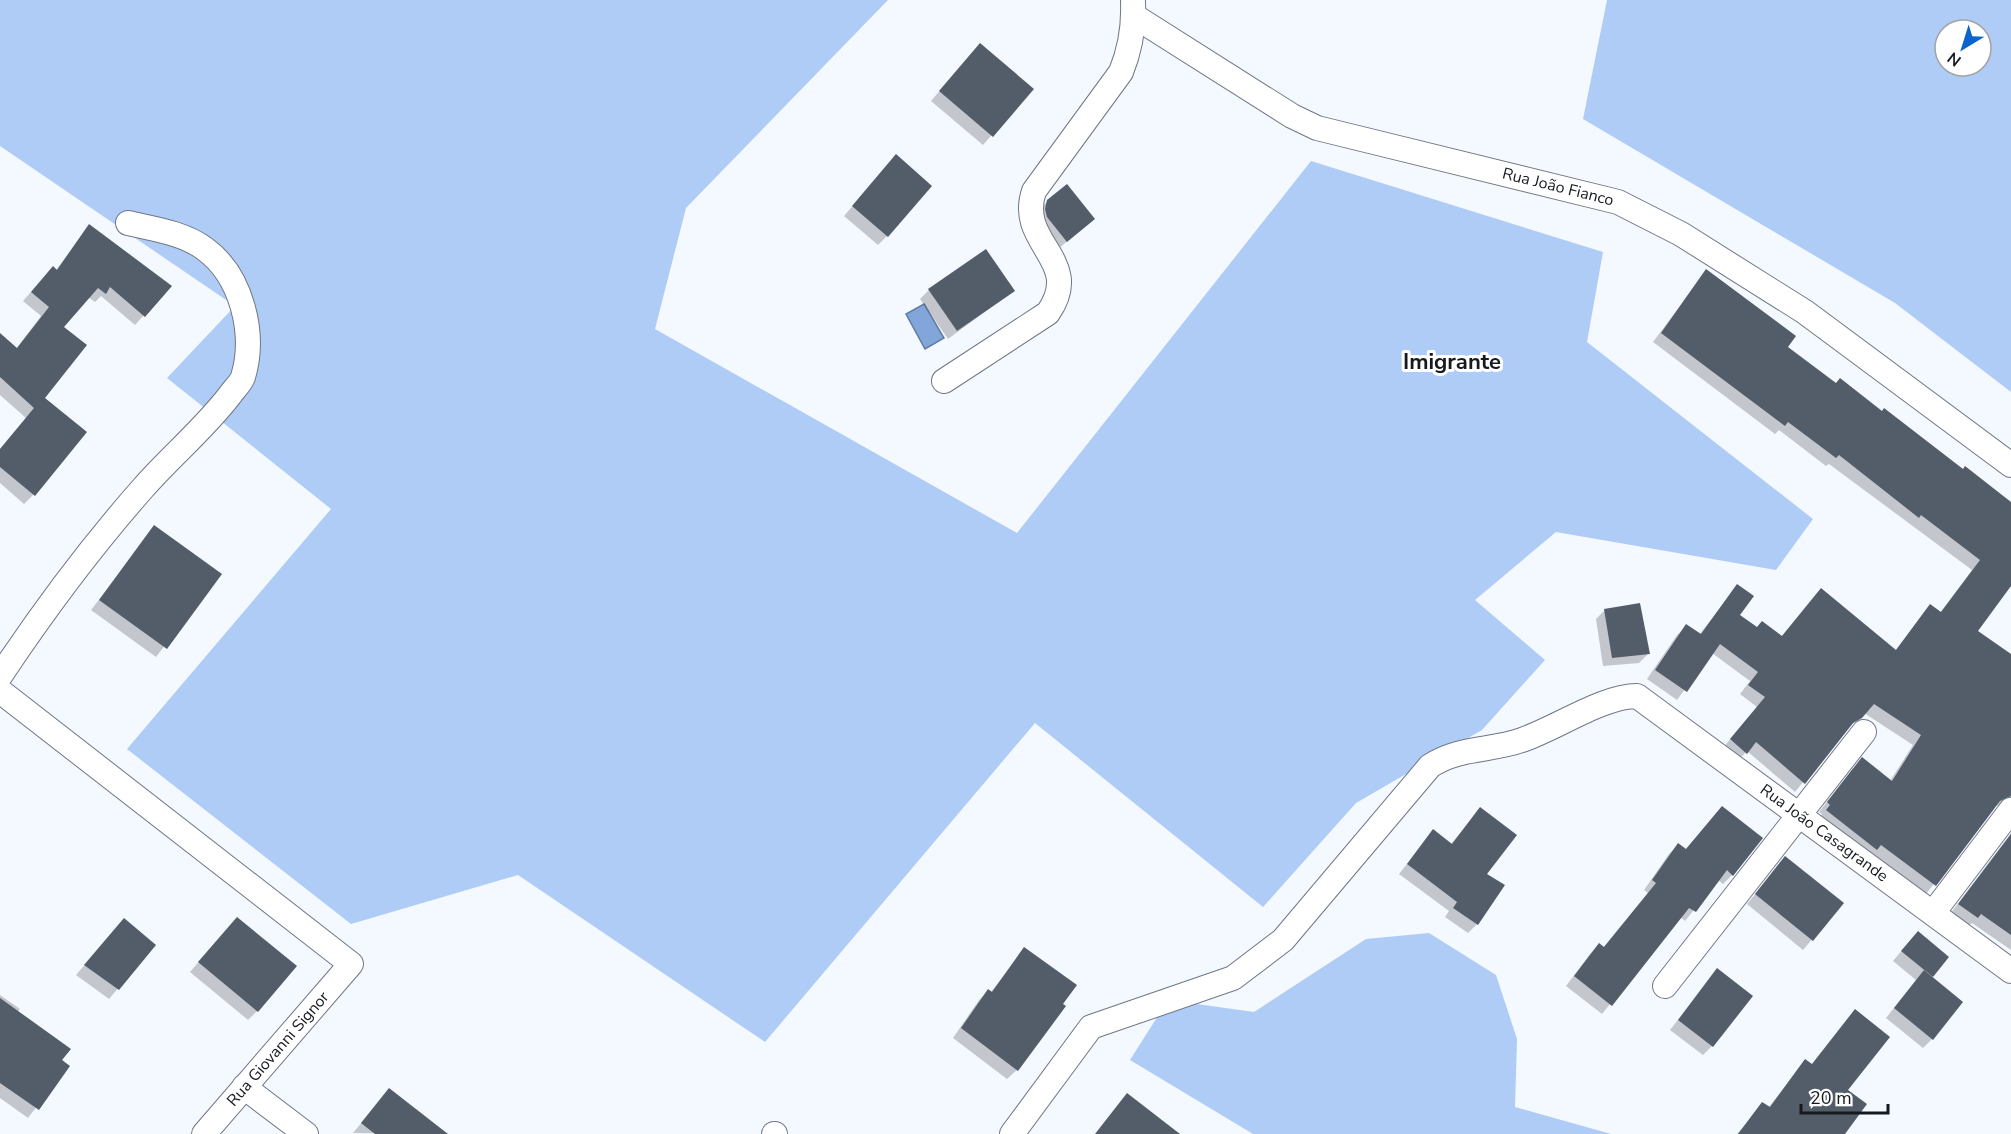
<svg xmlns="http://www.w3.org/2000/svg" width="2011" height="1134" font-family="'Nunito Sans',sans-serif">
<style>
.forest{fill:#afccf7;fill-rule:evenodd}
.water{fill:#82a6d9;stroke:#627ca1;stroke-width:1.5}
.shadow{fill:#0003}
.building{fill:#535c69}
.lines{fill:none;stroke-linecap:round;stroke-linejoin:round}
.minor-casing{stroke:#6e7785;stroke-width:26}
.minor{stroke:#fff;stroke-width:24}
.labels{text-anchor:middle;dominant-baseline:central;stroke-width:6;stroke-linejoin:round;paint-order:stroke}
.street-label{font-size:16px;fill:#161a1f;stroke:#fff}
.district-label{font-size:22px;font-weight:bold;fill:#161a1f;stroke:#fff}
</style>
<rect width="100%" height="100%" fill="#f4f8ff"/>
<g class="forest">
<polygon points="0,0 888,0 686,208 655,329 1017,533 1311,161 1603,252 1587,342 1813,519 1776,570 1556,532 1475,600 1545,660 1482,730 1356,803 1263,907 1035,723 765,1042 518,875 351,924 127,749 331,509 167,378 235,306 0,146"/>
<path d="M1607,0H2011V392L1895,303L1583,119ZM1945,30H1981V66H1945Z"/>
<polygon points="1429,933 1496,975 1517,1039 1515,1107 1611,1134 1253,1134 1130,1060 1168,1000 1254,1012 1366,939"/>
</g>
<polygon class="water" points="924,304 944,338 925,349 906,314"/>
<g class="shadow">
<polygon points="971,54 1032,89 983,145 931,101"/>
<polygon points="887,166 887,236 878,245 844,216"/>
<polygon points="1048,201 1093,219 1057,250 1038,210"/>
<polygon points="89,226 170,286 135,325 101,296 95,302 88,297 62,327 43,398 33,495 24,504 0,483 0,449 26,418 0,395 0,335 16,349 41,316 23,301 44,277 56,270"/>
<polygon points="1706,271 1786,347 1835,385 2011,506 2011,587 2009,586 1975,631 2011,656 2011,809 1996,805 1926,894 1872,853 1866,858 1818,820 1822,814 1819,812 1853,768 1890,781 1913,745 1864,713 1846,730 1795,792 1747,751 1737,762 1722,749 1757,707 1740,694 1750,681 1712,653 1677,700 1647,679 1677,635 1687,626 1699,635 1737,586 1738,616 1756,628 1781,637 1812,600 1895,651 1930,606 1940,613 1972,570 1829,464 1826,466 1779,430 1775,434 1653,342"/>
<polygon points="929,290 1013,291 948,339 920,299"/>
<polygon points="155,527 220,574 156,657 91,610"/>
<polygon points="1605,610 1648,654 1639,663 1603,666 1596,619"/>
<polygon points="1722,808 1732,875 1723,884 1718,880 1685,921 1680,917 1602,1014 1566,986 1590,954 1599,945 1603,948 1648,893 1644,890 1669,854 1678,845 1685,850"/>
<polygon points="1480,809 1485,874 1477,924 1468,933 1445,917 1449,911 1399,874 1433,831 1450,845"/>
<polygon points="2011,833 2011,950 1972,923 1968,926 1950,914"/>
<polygon points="1785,858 1842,904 1803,950 1747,904"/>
<polygon points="228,928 257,1011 248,1020 190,972"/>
<polygon points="115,929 154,945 109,999 76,975"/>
<polygon points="1909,942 1947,958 1931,977 1932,1039 1923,1048 1886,1018 1916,980 1893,961"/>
<polygon points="1025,949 1017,1070 1007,1079 953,1038 979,1000 988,991 990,993"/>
<polygon points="1717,970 1712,1046 1703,1055 1670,1030"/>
<polygon points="0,995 20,1009 17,1012 68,1066 28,1118 0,1098"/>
<polygon points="1805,1061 1846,1090 1842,1134 1737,1134 1763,1104 1768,1108"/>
<polygon points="389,1090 436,1134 353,1133"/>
</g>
<g class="building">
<polygon points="980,43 1034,89 993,137 939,91"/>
<polygon points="896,154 932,186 888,237 852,206"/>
<polygon points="1067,184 1095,219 1067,242 1047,217 1045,209 1047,200"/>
<polygon points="89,224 172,286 145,317 110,287 106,294 98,288 64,327 87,345 45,398 87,432 35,496 0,467 0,449 34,408 0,377 0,333 17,348 49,307 31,292 53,266 57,270"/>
<polygon points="986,249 1015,291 957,331 928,289"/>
<polygon points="1706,269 1796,336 1788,347 1836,383 1840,378 1882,411 1884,408 1963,469 1965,466 2011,502 2011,586 1978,631 2011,654 2011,796 2000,801 1936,886 1881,845 1877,850 1826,810 1830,805 1827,802 1862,757 1892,781 1921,735 1874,704 1862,718 1853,723 1805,784 1756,742 1747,754 1730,739 1765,697 1748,685 1758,672 1720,644 1687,692 1655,670 1686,624 1701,634 1737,584 1754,596 1740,615 1757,627 1762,621 1782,636 1821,588 1896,650 1930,604 1941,612 1980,560 1921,515 1919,518 1839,455 1836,458 1788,422 1785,426 1661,333"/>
<polygon points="154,525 222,574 167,649 99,600"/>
<polygon points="1640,603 1650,654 1612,658 1604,609"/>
<polygon points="1722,806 1763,838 1733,876 1727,870 1696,912 1689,908 1612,1006 1574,976 1599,943 1604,947 1656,883 1652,880 1678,843 1686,849"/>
<polygon points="1480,807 1517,835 1487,874 1505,885 1478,925 1453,908 1457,902 1407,864 1433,829 1452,844"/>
<polygon points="2011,834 2011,935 1981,914 1978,918 1958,904"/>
<polygon points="1785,856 1844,903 1813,941 1755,894"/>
<polygon points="237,917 297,966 258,1012 198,962"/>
<polygon points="124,918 156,945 119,990 84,965"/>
<polygon points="1918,931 1949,957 1933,977 1901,951"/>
<polygon points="1024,947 1077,985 1063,1004 1066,1006 1018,1071 961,1028 988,989 992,992"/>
<polygon points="1717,968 1753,996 1713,1047 1678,1020"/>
<polygon points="1924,970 1963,1002 1933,1040 1894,1008"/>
<polygon points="0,998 71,1049 62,1060 70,1066 39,1110 0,1083"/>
<polygon points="1855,1009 1890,1037 1848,1090 1867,1104 1845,1134 1738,1134 1762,1102 1770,1107 1805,1059 1812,1064"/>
<polygon points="389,1088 448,1134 375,1134 361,1123"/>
<polygon points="1127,1093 1180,1134 1095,1134"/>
</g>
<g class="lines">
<defs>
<g id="minor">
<polyline points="1134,16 1292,116 1317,128 1618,202 1681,234 1805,312 2011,465"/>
<path d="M944,381L1048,313C1085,260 1016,244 1034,191L1121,72C1130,50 1134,26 1133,2"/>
<path d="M0,676C44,610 90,548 143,488C171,456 204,429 230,395C234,389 241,383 243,377C256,334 242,276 205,249C184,233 154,229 128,223"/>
<polyline points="0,691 351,964 204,1134"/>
<polyline points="1933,913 2011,810"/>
<polyline points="1665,986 1864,732"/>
<polyline points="244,1087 306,1134"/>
<polyline points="774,1134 775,1134"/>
<path d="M1012,1134L1091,1027L1233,978L1283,940L1430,766C1459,747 1491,751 1522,740C1557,728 1603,696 1637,696L2011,971"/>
</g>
</defs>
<use href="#minor" class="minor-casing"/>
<use href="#minor" class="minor"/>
</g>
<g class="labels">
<g class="street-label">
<text transform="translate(1558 187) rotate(14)">Rua João Fianco</text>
<text transform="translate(1824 833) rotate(36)">Rua João Casagrande</text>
<text transform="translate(278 1049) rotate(-49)">Rua Giovanni Signor</text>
</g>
<g class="district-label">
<text x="1452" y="362">Imigrante</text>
</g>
</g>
<g transform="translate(1963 48) rotate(218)"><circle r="28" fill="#ffffff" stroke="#a2a3a5" stroke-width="1.5"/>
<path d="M0-4.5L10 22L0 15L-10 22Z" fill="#0b64cd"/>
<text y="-9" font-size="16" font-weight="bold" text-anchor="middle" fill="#161a1f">N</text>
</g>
<path d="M1801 1104v9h87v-9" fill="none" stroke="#161a1f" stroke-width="3"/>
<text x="1810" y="1104" font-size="18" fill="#161a1f" stroke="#ffffff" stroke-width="4.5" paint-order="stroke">20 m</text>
</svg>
